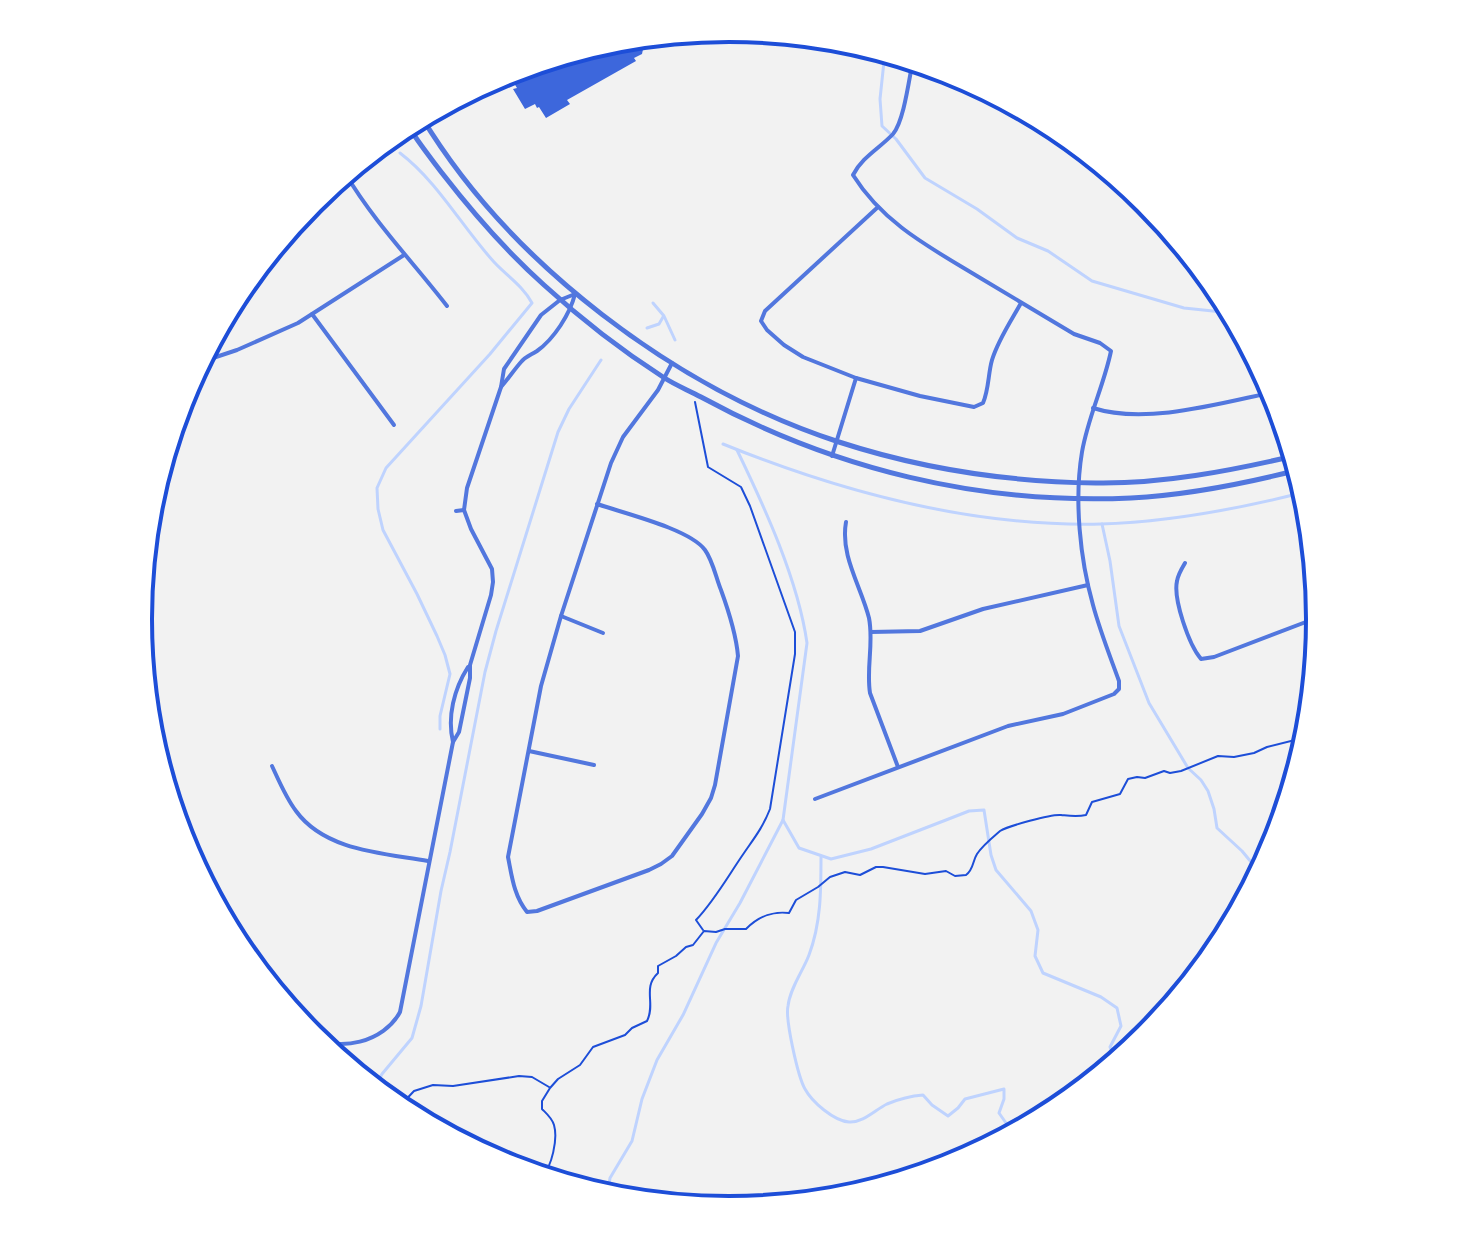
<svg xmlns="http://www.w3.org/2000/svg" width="1457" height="1238" font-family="Arial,sans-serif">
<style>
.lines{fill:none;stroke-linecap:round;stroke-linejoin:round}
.stream{stroke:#bfd3fe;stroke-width:3}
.building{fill:#3d67dc}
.path{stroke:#1d4ed8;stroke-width:2}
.minor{stroke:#5277de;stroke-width:4}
.tertiary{stroke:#5277de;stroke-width:5}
.rim{fill:none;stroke:#1d4ed8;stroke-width:4}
</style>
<rect width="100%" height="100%" fill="#f2f2f2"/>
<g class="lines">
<g class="stream">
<polyline points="885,52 880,99 882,126 896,139 925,178 977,209 1017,238 1048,251 1092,281 1184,308 1232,313"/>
<path d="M400,153C438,182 462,227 494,262C507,276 523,286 532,303L490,354L386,468L377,488L378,509L383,530L417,594L437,636L445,655L450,674L440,716V729"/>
<polyline points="653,303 664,316 675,340"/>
<polyline points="647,328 659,324 663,317"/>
<path d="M723,444C841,492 973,527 1101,524C1170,522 1238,509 1305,492"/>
<polyline points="1102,524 1110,561 1119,626 1149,703 1188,768 1201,780 1208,791 1214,809 1217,828 1242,851 1256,868 1261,870"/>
<polyline points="783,820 799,848 831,859 871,849 946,820 969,811 984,810 991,855 996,870 1031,911 1038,930 1035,956 1043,973 1101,997 1117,1008 1121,1026 1110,1047 1116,1062"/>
<path d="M821,857C821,891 821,923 809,955C803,971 790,988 788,1006C785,1019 798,1077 805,1089C812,1102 834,1121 849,1122C863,1123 875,1110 887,1104C899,1099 910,1096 923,1095L932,1105L948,1116L958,1108L965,1099L1004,1089V1099L999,1113L1006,1123L1022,1129"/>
<polyline points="374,1089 382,1074 412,1038 421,1006 441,891 450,852 485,672 496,631 558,432 569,409 601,360"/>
<path d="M607,1197L610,1178L632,1141L642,1099L657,1060L683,1015L716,943L740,903L783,820L807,643C798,580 765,508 737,450"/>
</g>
</g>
<polygon class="building" points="643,36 645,40 642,54 634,58 636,61 567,100 570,104 546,118 539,107 537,108 535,104 525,109 513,89 517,88 507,72 614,39"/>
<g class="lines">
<g class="path">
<path d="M695,402L708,467L741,487L750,506L795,632V654L770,809C763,827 755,837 744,853C728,876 715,900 696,920L703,930"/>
<polyline points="398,1108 414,1091 433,1085 453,1086 519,1076 532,1077 549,1087"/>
<path d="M542,1177C552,1166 558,1139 554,1125C552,1118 547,1114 542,1109V1101L550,1088L558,1079L580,1065L593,1047L625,1035L632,1028L647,1021C656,1003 642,988 658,973V966L676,956L686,947L693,945L704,931L716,932L725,929H746C759,916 772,911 789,913L796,900L818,887L830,877L845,872L860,875L876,867H883L925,874L946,871L955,876L966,875C974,869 972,862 977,854C982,846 993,837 1000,831C1008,826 1051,814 1061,815C1071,816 1077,817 1086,815L1092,802L1120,794L1128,779L1137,777L1145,778L1164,771L1170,773L1181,771L1218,756L1234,757L1254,753L1267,747L1307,737"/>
</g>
<g class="minor">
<polyline points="359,162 424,122"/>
<path d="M345,173C374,222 413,262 447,306"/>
<path d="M878,207L765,311L761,321L767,330L784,345L803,357L856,378L920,396L974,407L983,403C989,389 988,374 992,360C998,340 1011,321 1021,303"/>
<polyline points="312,314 394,425"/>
<polyline points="1248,342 1261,394"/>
<polyline points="198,363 237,350 298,323 404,255"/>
<path d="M501,387C508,379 514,370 521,362C526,356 531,355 537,351C554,339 570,314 575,294"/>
<path d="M1093,408C1146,425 1221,403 1274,392"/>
<polyline points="832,456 856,378"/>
<path d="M597,504C623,513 690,529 705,550C713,561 716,578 721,590C729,612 736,633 738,656L715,785L711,798L702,814L672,856L661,864L649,870L537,911L527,912C514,896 512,877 508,857L541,686L561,616L611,463L623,437L658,390L672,363"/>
<polyline points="456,511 464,510"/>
<path d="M846,522C840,556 861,586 869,618C874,643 866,668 870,693L898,767"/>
<path d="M1185,563C1182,568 1178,575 1177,581C1173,599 1189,645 1201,659L1214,657L1319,617"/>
<polyline points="561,616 603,633"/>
<polyline points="871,632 920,631 983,609 1088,585"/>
<path d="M453,742C447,717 454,689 468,667"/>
<polyline points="529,751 594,765"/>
<path d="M272,766C279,781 286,798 296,811C325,851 383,853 428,861"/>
<path d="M815,799L1008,726L1063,714L1114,694L1119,689V681C1110,656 1100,631 1093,605C1080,559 1074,500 1082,452C1088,417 1104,385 1111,351L1100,343L1074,334C1041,314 1009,295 977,276C929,247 883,223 853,175C862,157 880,148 893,134C904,121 909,79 913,60"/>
<polyline points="234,941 247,959"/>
<path d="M310,1036C339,1053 384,1042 400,1012L453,742L459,732L470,678V665L491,595L493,582L492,569L471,529L464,510L467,488L501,387L504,369L541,315L560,300L575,294"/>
</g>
<g class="tertiary">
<path d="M421,116C510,264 676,389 839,442C922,469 1009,482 1096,483C1162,484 1229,471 1294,456"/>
<path d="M407,124C417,141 430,157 442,173C473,213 506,251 544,285C581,319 621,350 663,377C675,385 688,390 701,397C833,469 980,505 1131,498C1188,495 1243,484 1298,470"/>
</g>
</g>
<path d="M0 0H1457V1238H0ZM152 619a577 577 0 1 1 1154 0a577 577 0 1 1-1154 0Z" fill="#fff" fill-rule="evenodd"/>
<path class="rim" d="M152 619a577 577 0 1 1 1154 0a577 577 0 1 1-1154 0Z"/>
</svg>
